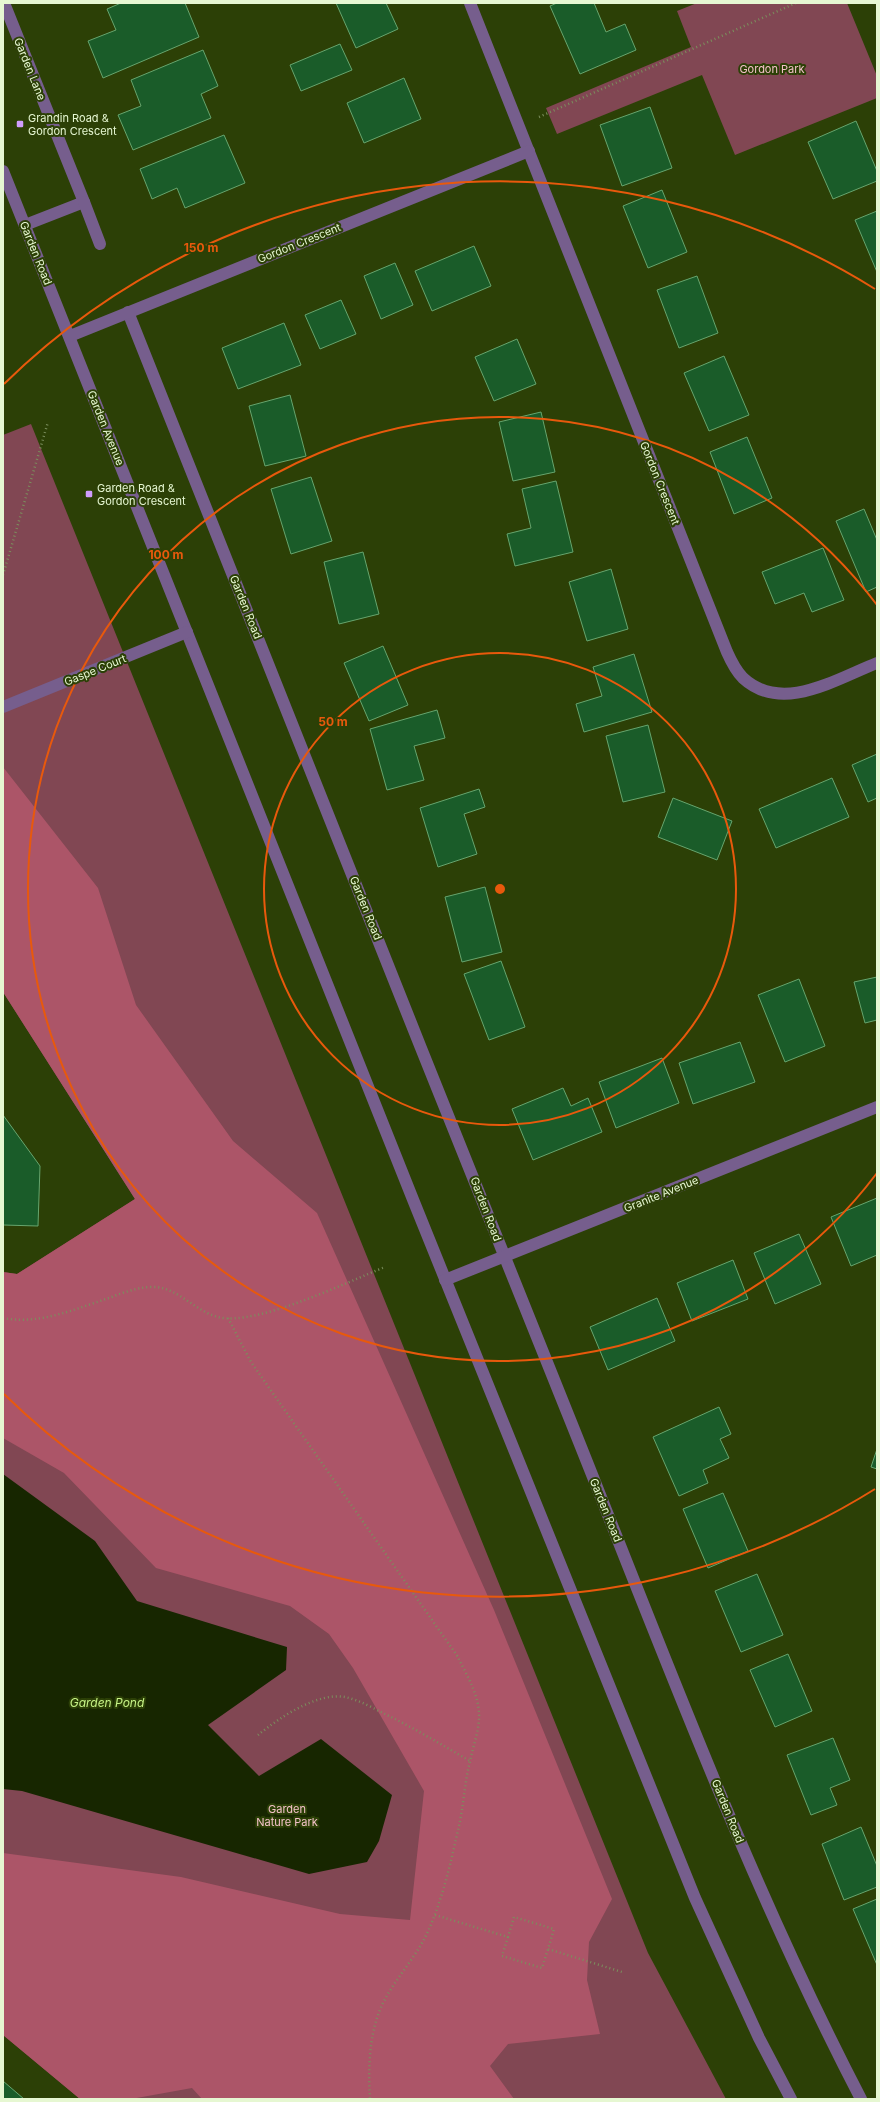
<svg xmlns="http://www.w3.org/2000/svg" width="880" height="2102" font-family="Inter,sans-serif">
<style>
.green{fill:#814753}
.forest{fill:#ac5568}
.water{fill:#172600}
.building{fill:#1a5c29;stroke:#66a56e}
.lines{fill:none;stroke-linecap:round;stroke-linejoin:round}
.path{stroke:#7b8e5d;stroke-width:2.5;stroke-dasharray:1 3;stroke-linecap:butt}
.minor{stroke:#765e8d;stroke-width:12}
.ring{fill:none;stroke:#e8590c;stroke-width:2}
.poi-dot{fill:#d09dfe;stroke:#2c4006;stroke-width:1.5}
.labels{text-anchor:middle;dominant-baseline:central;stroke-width:4;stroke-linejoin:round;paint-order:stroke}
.street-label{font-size:11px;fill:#e6f7d2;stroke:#2c4006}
.park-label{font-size:11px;fill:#f4c2ca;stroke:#2c4006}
.poi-label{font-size:11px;fill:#e6f7d2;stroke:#2c4006;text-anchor:start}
.water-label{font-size:12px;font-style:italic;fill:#c6f386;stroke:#2c4006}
.centre{fill:#e8590c;stroke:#2c4006;stroke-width:2}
.ring-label{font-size:12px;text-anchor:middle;font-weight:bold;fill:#e8590c;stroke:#2c4006;stroke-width:4;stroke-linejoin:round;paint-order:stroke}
</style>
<rect width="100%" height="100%" fill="#2c4006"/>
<g class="green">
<polygon points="697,3 847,3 877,76 877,98 735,155 702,75 557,134 546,108 691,47 677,11"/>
<polygon points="31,424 648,1953 726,2099 80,2099 3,2035 3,1272 17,1274 135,1199 3,992 3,435"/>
</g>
<polygon class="forest" points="3,767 98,888 136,1005 233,1141 317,1213 494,1610 612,1899 589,1942 587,1980 600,2034 508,2044 490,2066 514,2099 202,2099 192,2088 131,2099 80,2099 3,2035 3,1853 181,1877 340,1914 410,1920 424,1791 353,1668 329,1634 290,1606 156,1568 64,1473 3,1438 3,1272 17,1274 135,1199 3,992"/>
<polygon class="water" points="3,1474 95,1541 137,1601 287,1647 286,1670 208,1725 259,1776 321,1739 392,1795 379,1841 367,1862 309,1874 22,1791 3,1789"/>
<g class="building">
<polygon points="121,3 185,3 199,37 103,78 88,41 116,30 107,9"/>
<polygon points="336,3 386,3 398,29 356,48"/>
<polygon points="557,3 594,3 606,32 625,24 636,50 580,74 550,6"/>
<polygon points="340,44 352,70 301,91 290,65"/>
<polygon points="203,50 218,86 201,94 211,118 133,150 118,115 141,106 131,80"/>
<polygon points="404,78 421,119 364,143 347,103"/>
<polygon points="650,107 672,168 622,186 600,125"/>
<polygon points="856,121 877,171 877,181 833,199 808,142"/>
<polygon points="224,135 245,183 185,208 177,188 152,199 140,169"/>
<polygon points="662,190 687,252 648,268 623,206"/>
<polygon points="877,211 877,272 855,220"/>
<polygon points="474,246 491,286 432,311 415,271"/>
<polygon points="395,263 413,305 381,319 364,276"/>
<polygon points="697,276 718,333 679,348 657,290"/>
<polygon points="341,300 356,334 320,349 305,315"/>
<polygon points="284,323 301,365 238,389 222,348"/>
<polygon points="517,339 536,384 494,401 475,357"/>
<polygon points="724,356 749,415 709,431 684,373"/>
<polygon points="290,395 306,456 265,466 249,406"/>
<polygon points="541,412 555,472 513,481 499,422"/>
<polygon points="747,437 772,498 734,514 710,452"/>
<polygon points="311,477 332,541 291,554 271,489"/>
<polygon points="556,481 573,552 515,566 507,534 531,528 522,489"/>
<polygon points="864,509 877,540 877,587 866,592 836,521"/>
<polygon points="823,548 844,600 812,612 804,593 775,604 762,572"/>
<polygon points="363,552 379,614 339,624 324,562"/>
<polygon points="611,569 628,629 587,641 569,582"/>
<polygon points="383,646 408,705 369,721 344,663"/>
<polygon points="634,654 652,712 584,732 576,704 602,696 593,667"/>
<polygon points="437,710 445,738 414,746 424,780 387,790 370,729"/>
<polygon points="648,725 665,792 623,802 606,736"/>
<polygon points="877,754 877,798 868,802 852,765"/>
<polygon points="832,778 849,817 776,848 759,809"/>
<polygon points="479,789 485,807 464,814 477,854 438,867 420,808"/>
<polygon points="673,798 732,821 717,860 658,837"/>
<polygon points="485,887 502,952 462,962 445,897"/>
<polygon points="501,961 525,1027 489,1040 464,974"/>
<polygon points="877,977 877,1020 865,1023 854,982"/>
<polygon points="799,979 825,1046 785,1062 758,995"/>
<polygon points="740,1042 755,1082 693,1104 679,1063"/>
<polygon points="662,1058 679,1103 616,1128 599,1082"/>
<polygon points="563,1088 571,1106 588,1098 602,1132 533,1160 512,1109"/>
<polygon points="3,1115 40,1166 38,1226 3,1225"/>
<polygon points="877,1198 877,1255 851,1266 831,1217"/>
<polygon points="799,1234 821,1284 775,1304 754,1253"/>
<polygon points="733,1260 748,1299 692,1321 677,1283"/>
<polygon points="657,1298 675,1341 608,1370 590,1327"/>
<polygon points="719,1407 731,1434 720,1439 729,1458 703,1470 708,1483 679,1496 653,1437"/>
<polygon points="877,1449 877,1469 871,1467"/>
<polygon points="723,1493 748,1551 708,1568 683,1509"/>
<polygon points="757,1574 783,1635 741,1652 715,1591"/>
<polygon points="788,1654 812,1711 775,1727 750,1670"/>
<polygon points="833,1738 850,1780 830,1788 837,1805 811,1815 787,1755"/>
<polygon points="861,1827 877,1866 877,1887 844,1900 822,1844"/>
<polygon points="877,1899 877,1965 853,1909"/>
<polygon points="3,2081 24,2099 3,2099"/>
</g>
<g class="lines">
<g class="path">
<polyline points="539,117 796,3"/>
<polyline points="3,575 48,422"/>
<path d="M3,1318C40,1325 75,1309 109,1298C122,1293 135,1288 150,1287C176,1285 194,1311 218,1317C255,1327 347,1282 385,1267"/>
<path d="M228,1318L251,1362L458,1657C465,1672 475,1688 478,1705C482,1724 474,1742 470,1761C465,1781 464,1801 460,1821C452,1857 444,1895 429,1929C418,1955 397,1976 384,2001C369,2030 368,2067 370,2099"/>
<path d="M258,1735C279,1718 317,1692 345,1697C359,1700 373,1708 385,1714C414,1728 442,1745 470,1761"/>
<polyline points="435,1915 508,1937 514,1917 554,1929 548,1949 622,1972"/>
<polyline points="508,1937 502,1956 542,1968 548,1949"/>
</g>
<g class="minor">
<polyline points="4,3 84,202 25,225"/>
<path d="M470,3L727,652C731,661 736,671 743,678C782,714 836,679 877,663"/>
<polyline points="3,171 414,1202 695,1898 759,2038 791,2099"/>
<polyline points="84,202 100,244"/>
<path d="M128,312C275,679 419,1046 567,1412C660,1643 746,1878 861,2099"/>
<polyline points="70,336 529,151"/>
<polyline points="3,707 187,632"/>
<polyline points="445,1280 877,1107"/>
</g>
</g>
<g class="ring">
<circle cx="500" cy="889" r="236"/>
<path d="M877 1173A472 472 0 1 1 877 605"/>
<path d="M875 1489A708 708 0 0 1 4 1394M4 384A708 708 0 0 1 875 289"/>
</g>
<g class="poi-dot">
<rect x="16" y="120" width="8" height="8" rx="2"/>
<rect x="85" y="490" width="8" height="8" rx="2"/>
</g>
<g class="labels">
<g class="street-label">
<text transform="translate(30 69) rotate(68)">Garden Lane</text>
<text transform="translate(299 243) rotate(-22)">Gordon Crescent</text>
<text transform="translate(36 253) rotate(68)">Garden Road</text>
<text transform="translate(106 428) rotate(68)">Garden Avenue</text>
<text transform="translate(660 483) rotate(68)">Gordon Crescent</text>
<text transform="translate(246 607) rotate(68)">Garden Road</text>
<text transform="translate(95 670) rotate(-22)">Gaspe Court</text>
<text transform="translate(366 908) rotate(68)">Garden Road</text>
<text transform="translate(661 1194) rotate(-22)">Granite Avenue</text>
<text transform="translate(486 1209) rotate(69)">Garden Road</text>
<text transform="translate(606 1510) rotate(68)">Garden Road</text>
<text transform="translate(728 1811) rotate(68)">Garden Road</text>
</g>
<g class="park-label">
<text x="772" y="69">Gordon Park</text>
<text x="287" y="1809">Garden<tspan x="287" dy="13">Nature Park</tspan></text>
</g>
<g class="poi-label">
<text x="28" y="118">Grandin Road &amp;<tspan x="28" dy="13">Gordon Crescent</tspan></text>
<text x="97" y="488">Garden Road &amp;<tspan x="97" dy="13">Gordon Crescent</tspan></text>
</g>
<g class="water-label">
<text x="107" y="1702">Garden Pond</text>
</g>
</g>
<circle cx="500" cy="889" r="6" class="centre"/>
<g class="ring-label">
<text x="201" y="252">150 m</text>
<text x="166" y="559">100 m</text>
<text x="333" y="726">50 m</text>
</g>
<rect width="880" height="2102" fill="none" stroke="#e6f7d2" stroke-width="8"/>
</svg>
